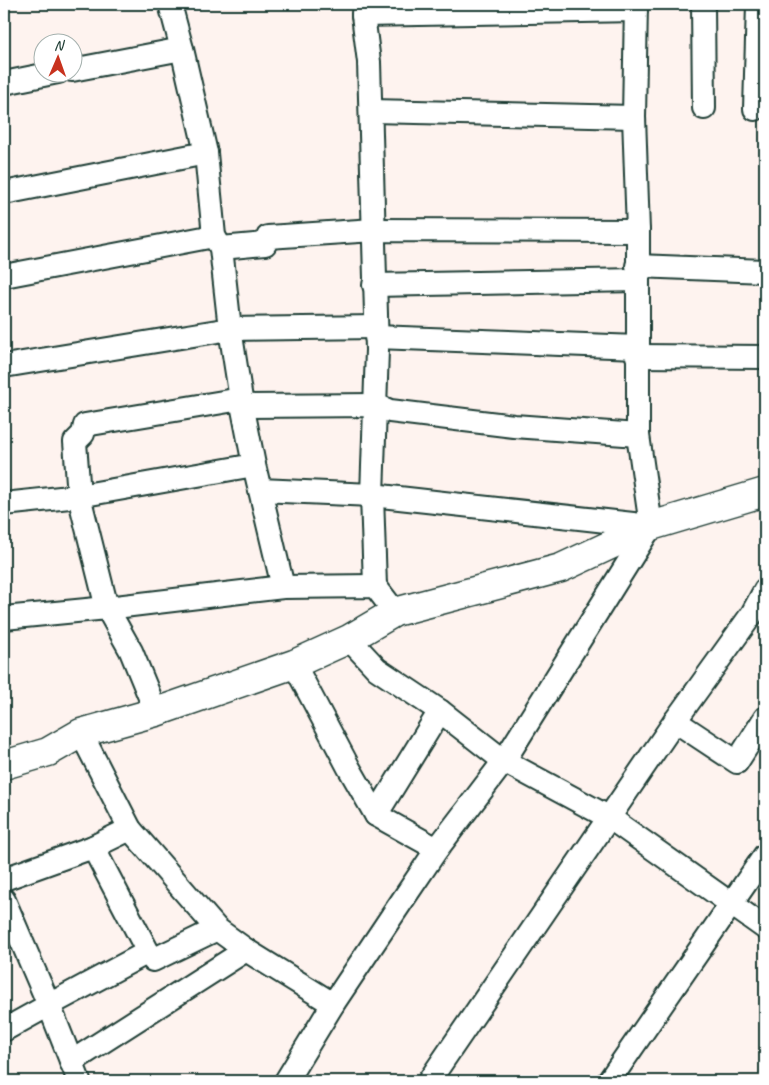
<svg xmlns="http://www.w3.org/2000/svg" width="769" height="1085" font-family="Caveat,sans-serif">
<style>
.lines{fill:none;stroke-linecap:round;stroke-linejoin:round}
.street-casing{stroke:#1f3d34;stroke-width:26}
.secondary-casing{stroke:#1f3d34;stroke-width:31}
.street{stroke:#fff;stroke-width:22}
.secondary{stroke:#fff;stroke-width:28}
</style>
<rect width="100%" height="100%" fill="#fef3ef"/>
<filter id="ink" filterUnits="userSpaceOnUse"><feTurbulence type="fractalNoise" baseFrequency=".02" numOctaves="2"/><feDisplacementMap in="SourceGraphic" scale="10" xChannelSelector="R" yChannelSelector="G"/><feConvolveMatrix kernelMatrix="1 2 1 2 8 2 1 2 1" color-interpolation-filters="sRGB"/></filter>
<g filter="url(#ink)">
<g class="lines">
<defs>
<g id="street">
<polyline points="170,4 182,49 206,153 214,236 221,248 230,329 241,399 254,465 283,587"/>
<polyline points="364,4 363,15 369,62 377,350 372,495 375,586"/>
<polyline points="703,4 704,108"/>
<polyline points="363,15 636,10"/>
<polyline points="72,70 182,49"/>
<polyline points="4,83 58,72"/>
<polyline points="755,109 758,4"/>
<polyline points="371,111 634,117"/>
<polyline points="4,193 206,153"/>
<polyline points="221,248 265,244 268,237 374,230 638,231"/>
<polyline points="637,266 765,271"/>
<polyline points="4,276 214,236"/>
<polyline points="374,285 638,280"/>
<polyline points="376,337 637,347"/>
<polyline points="637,356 765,357"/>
<polyline points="4,366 230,329 376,327"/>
<polyline points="244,406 376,405 390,411 514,426 638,435"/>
<polyline points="260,490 372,495 651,526"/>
<polyline points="4,504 79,496 254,465"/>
<polyline points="4,618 107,608 283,587 375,586 395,612"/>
<polyline points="349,639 377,669 440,711 504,761 610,818 765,928"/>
<polyline points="294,664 349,768 376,815 437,849"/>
<polyline points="156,712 131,651 107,608 79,496 75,442 83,434 85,425 241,399"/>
<polyline points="675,721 737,762 765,718"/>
<polyline points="81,733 130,829 217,929 246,950 333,1004"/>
<polyline points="376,815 440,711"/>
<polyline points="93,847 148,952"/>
<polyline points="4,879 93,847 130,829"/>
<polyline points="4,900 49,1005 148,952 153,960 217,929"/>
<polyline points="4,1030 49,1005 79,1081"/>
<polyline points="71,1062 246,950"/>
<polyline points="286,1081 333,1004 406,895 437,849 504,761 651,526 638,435 638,231 634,117 636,4"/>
<polyline points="429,1081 675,721 752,614 765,590"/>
<polyline points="609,1081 765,855"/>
</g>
<polyline id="secondary" points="4,765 48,752 81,733 156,712 294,664 349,639 395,612 561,568 651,526 765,492"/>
</defs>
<use href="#street" class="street-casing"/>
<use href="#secondary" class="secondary-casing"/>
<use href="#street" class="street"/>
<use href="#secondary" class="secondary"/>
</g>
</g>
<rect width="769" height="1085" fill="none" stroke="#fff" stroke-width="20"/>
<rect x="10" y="10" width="749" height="1065" fill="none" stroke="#1f3d34" stroke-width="2" filter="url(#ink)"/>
<g transform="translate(58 58) rotate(2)"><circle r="24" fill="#ffffff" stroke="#a5b1ae"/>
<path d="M0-4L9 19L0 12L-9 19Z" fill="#c8321e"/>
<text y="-8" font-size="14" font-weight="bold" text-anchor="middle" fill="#1f3d34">N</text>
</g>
</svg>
